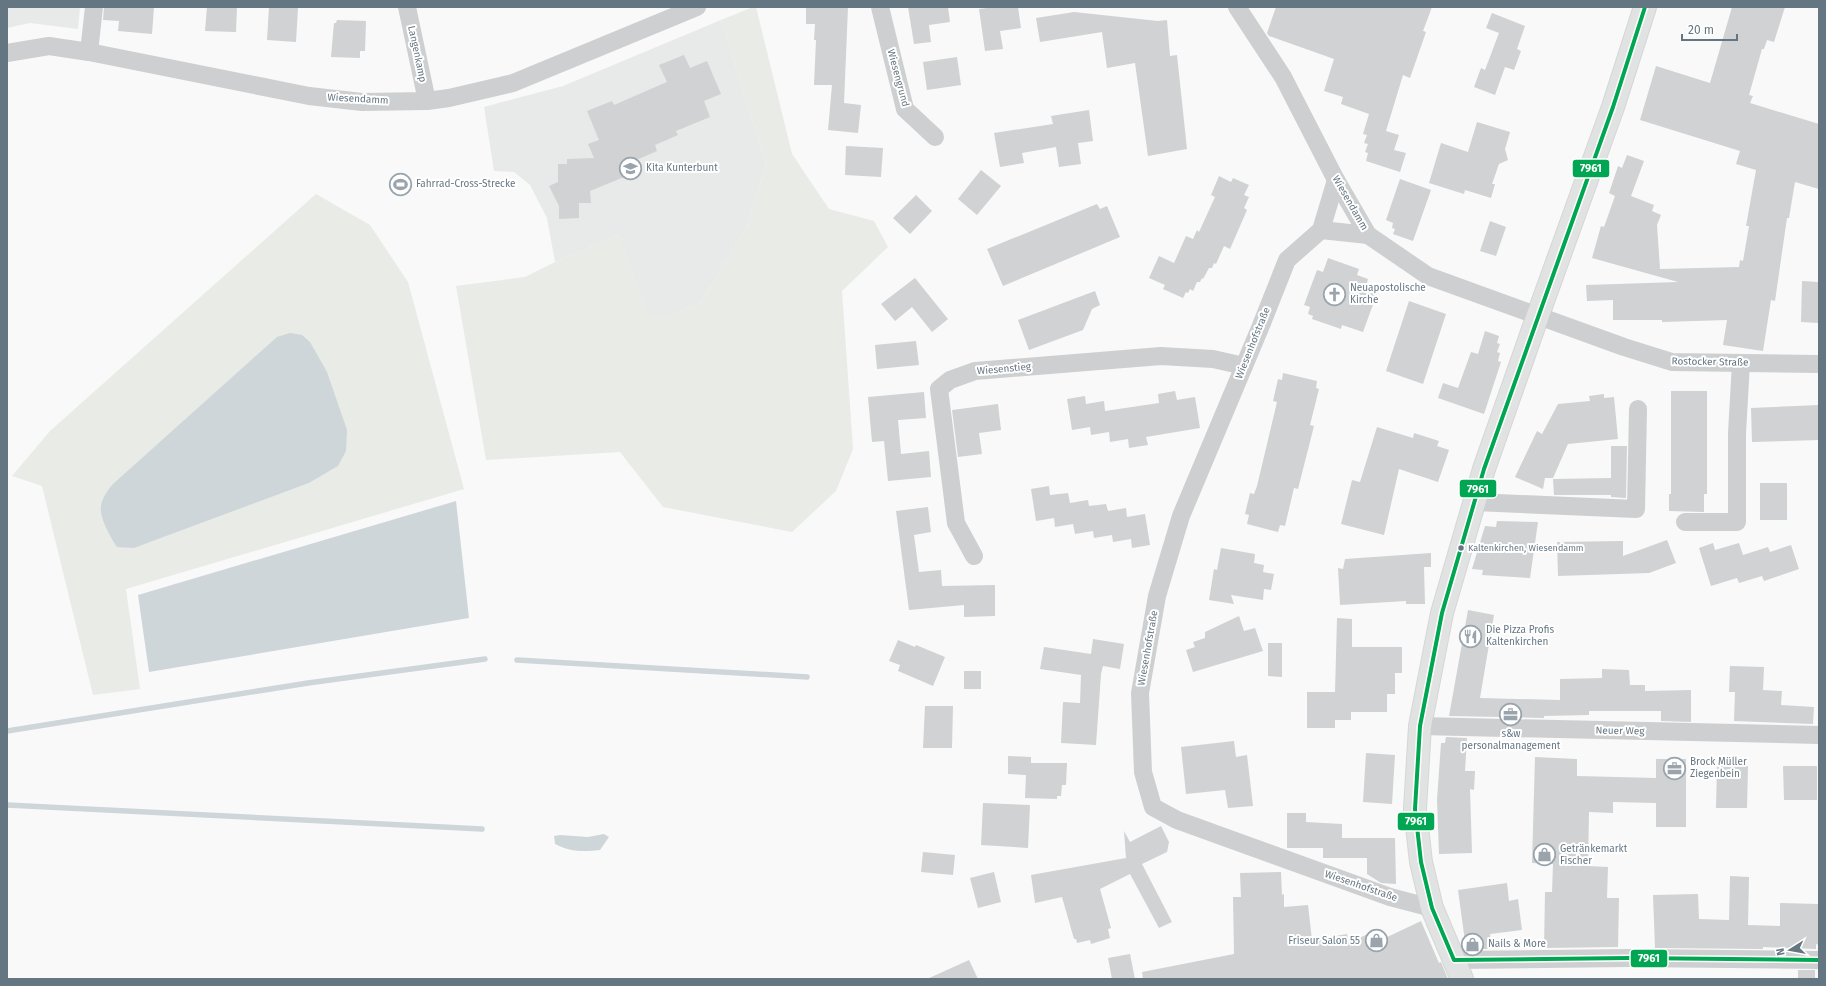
<svg xmlns="http://www.w3.org/2000/svg" width="1826" height="986" font-family="'Fira Sans',sans-serif">
<style>
.built{fill:#e8e9e9}
.green{fill:#e8ebe6;fill-rule:evenodd}
.water{fill:#ced6d9}
.lines{fill:none;stroke-linecap:round;stroke-linejoin:round}
.stream{stroke:#ced6d9;stroke-width:5.5}
.building{fill:#d0d2d3}
.major-casing{stroke:#d5d6d7;stroke-width:24}
.minor{stroke:#cecfd0;stroke-width:18}
.major{stroke:#e1e2e2;stroke-width:22}
.bus-1-casing{stroke:#fff;stroke-width:7}
.bus-1{stroke:#00a651;stroke-width:4}
.bus-dot{fill:#657683;stroke:#fff;stroke-width:1.5}
.labels{text-anchor:middle;dominant-baseline:central;stroke-width:4;stroke-linejoin:round;paint-order:stroke}
.bus-label{font-size:9px;fill:#657683;stroke:#fff;text-anchor:start}
.street-label{font-size:10px;fill:#657683;stroke:#fff}
.poi-label{font-size:10px;fill:#657683;stroke:#fff;text-anchor:start}
.line-badge{stroke:#fff;stroke-width:1.5}
.badge-label{font-size:11px;text-anchor:middle;font-weight:bold;fill:#fff}
</style>
<rect width="100%" height="100%" fill="#f9f9f9"/>
<g class="built">
<polygon points="7,7 80,7 78,29 30,23 7,28"/>
<polygon points="721,20 766,165 746,229 700,303 672,315 648,315 618,235 555,262 547,218 530,185 514,172 494,171 484,107 563,86"/>
</g>
<g class="green">
<polygon points="753,7 756,7 792,154 829,209 874,221 888,247 842,291 853,449 836,491 792,532 663,507 620,452 486,460 456,286 525,277 555,262 618,235 648,314 672,315 700,303 746,229 766,165 721,20"/>
<path d="M316,194L370,225L408,282L464,489L126,589L140,689L93,695L42,486L12,476L50,431ZM338,466L309,483L134,548Z"/>
</g>
<g class="water">
<path d="M290,333L302,335L310,342L327,372L347,430L346,451L338,466L309,483L134,548L117,547C111,538 99,517 101,506C102,498 108,490 113,484L277,337Z"/>
<polygon points="456,501 469,618 149,672 138,595"/>
<path d="M604,834L609,837L600,850C583,852 570,852 555,844L554,836L560,835L588,837Z"/>
</g>
<g class="lines">
<g class="stream">
<polyline points="517,660 807,677"/>
<polyline points="7,731 308,683 485,659"/>
<polyline points="7,805 482,829"/>
</g>
</g>
<g class="building">
<polygon points="104,7 154,7 152,34 118,31 119,21 103,20"/>
<polygon points="207,7 237,7 236,32 205,31"/>
<polygon points="269,7 298,8 296,42 267,40"/>
<polygon points="806,7 848,7 844,103 861,105 858,133 828,130 832,85 814,85 816,40 814,40 815,24 806,24"/>
<polygon points="908,7 948,7 950,22 929,25 931,42 914,44"/>
<polygon points="996,7 1018,7 1021,28 1000,31 1003,49 985,51 979,9"/>
<polygon points="1276,7 1432,7 1423,31 1426,32 1410,78 1403,75 1386,131 1399,135 1394,150 1406,153 1400,172 1366,161 1368,153 1365,152 1368,144 1364,143 1367,135 1363,134 1369,114 1341,104 1343,97 1324,91 1334,59 1269,36 1267,33"/>
<polygon points="1732,7 1785,7 1774,42 1767,40 1764,49 1762,49 1749,95 1753,96 1750,103 1819,124 1819,189 1795,182 1789,218 1787,218 1775,301 1771,300 1763,351 1723,345 1727,320 1662,322 1662,320 1613,320 1613,300 1587,301 1586,285 1678,282 1592,258 1601,226 1604,227 1615,196 1609,193 1618,166 1622,168 1627,155 1644,161 1631,196 1654,205 1652,211 1661,215 1657,225 1660,269 1739,267 1740,260 1743,261 1749,226 1746,226 1756,170 1736,164 1740,151 1640,120 1656,66 1710,83"/>
<polygon points="1074,12 1158,21 1167,20 1170,56 1177,55 1187,149 1148,156 1135,63 1107,68 1102,32 1040,42 1036,18"/>
<polygon points="1492,13 1525,26 1517,49 1521,51 1514,70 1505,67 1495,95 1474,87 1481,68 1485,70 1499,33 1486,28"/>
<polygon points="337,20 366,21 365,51 360,51 360,58 331,57 334,23 336,23"/>
<polygon points="684,55 690,68 707,61 721,94 704,101 710,117 676,131 678,135 655,145 657,151 625,165 629,175 590,191 591,203 579,203 579,218 559,219 559,206 549,186 558,182 558,164 567,164 567,159 594,158 588,144 599,140 587,111 612,101 614,105 667,82 659,65"/>
<polygon points="957,57 961,85 927,90 923,62"/>
<polygon points="1089,110 1093,141 1078,143 1081,164 1059,167 1056,147 1022,153 1024,163 1000,167 994,133 1053,124 1051,116"/>
<polygon points="1477,122 1510,132 1505,149 1508,160 1499,164 1492,184 1495,184 1491,198 1465,190 1464,194 1429,183 1441,143 1468,152"/>
<polygon points="846,146 883,148 881,177 845,175"/>
<polygon points="981,170 1001,186 977,215 958,199"/>
<polygon points="1219,176 1231,182 1233,178 1249,185 1244,195 1249,197 1244,208 1247,210 1230,249 1224,246 1216,264 1214,263 1212,268 1209,268 1203,279 1202,278 1200,282 1197,282 1193,291 1190,289 1188,293 1186,292 1183,298 1163,289 1165,285 1149,278 1159,256 1174,263 1186,236 1193,239 1197,230 1199,232 1215,197 1211,195"/>
<polygon points="1400,179 1431,190 1413,241 1393,234 1395,229 1392,228 1393,223 1386,220"/>
<polygon points="916,195 932,211 910,234 893,218"/>
<polygon points="1097,204 1100,209 1107,206 1120,237 1003,286 987,249"/>
<polygon points="1490,221 1506,227 1496,256 1480,251"/>
<polygon points="1328,258 1359,269 1357,275 1368,279 1367,283 1379,288 1363,332 1342,325 1341,329 1312,319 1313,316 1308,314 1310,307 1304,305 1317,270 1323,272"/>
<polygon points="915,278 948,319 932,332 912,307 895,321 881,304"/>
<polygon points="1802,281 1819,282 1819,323 1801,322"/>
<polygon points="1095,291 1100,305 1092,309 1083,330 1029,350 1018,320"/>
<polygon points="1409,301 1446,314 1423,384 1386,371"/>
<polygon points="1485,331 1499,336 1497,343 1500,344 1497,352 1500,353 1498,361 1501,362 1484,414 1438,398 1443,383 1458,388 1471,352 1478,354"/>
<polygon points="916,341 919,365 877,369 875,345"/>
<polygon points="1283,373 1317,381 1316,388 1319,389 1310,425 1314,426 1298,489 1294,488 1285,526 1280,525 1278,532 1247,524 1249,515 1245,514 1250,493 1254,494 1257,486 1277,402 1273,401 1278,379 1282,380"/>
<polygon points="1175,391 1177,400 1195,397 1200,428 1146,437 1148,445 1129,448 1128,439 1110,442 1109,432 1091,435 1090,427 1072,430 1067,399 1085,396 1086,404 1104,401 1105,411 1159,403 1158,394"/>
<polygon points="1671,391 1707,391 1707,494 1704,494 1704,512 1669,511 1669,494 1671,494"/>
<polygon points="924,392 926,418 898,420 901,454 929,451 931,477 888,481 884,441 872,442 868,397"/>
<polygon points="1604,394 1604,398 1614,397 1618,439 1568,444 1553,478 1545,478 1543,489 1515,477 1537,431 1542,434 1558,404 1590,401 1589,396"/>
<polygon points="998,404 1001,430 979,433 982,454 958,457 952,410"/>
<polygon points="1819,405 1819,440 1752,442 1751,408"/>
<polygon points="1377,427 1413,438 1414,433 1439,441 1437,446 1449,450 1438,482 1399,469 1384,535 1341,524 1352,480 1360,482"/>
<polygon points="1611,446 1627,446 1626,498 1611,497 1611,495 1554,495 1553,479 1611,478"/>
<rect x="1760" y="483" width="27" height="37"/>
<polygon points="1049,486 1050,495 1068,493 1070,503 1088,500 1089,506 1106,504 1108,511 1126,508 1127,517 1145,514 1150,545 1132,548 1131,539 1113,542 1112,535 1094,538 1093,531 1075,534 1073,524 1055,527 1054,518 1036,521 1031,489"/>
<polygon points="928,507 931,532 914,535 919,572 941,570 942,586 995,585 995,616 964,617 964,605 909,610 896,511"/>
<polygon points="1497,521 1538,522 1530,578 1482,575 1483,570 1472,569 1485,526 1496,527"/>
<polygon points="1667,540 1676,563 1649,573 1558,576 1557,542 1623,541 1623,556"/>
<polygon points="1713,543 1715,550 1739,543 1743,555 1768,547 1770,552 1791,545 1799,569 1764,581 1762,576 1739,583 1737,578 1711,586 1699,548"/>
<polygon points="1221,548 1255,554 1254,563 1264,565 1263,572 1274,574 1271,590 1264,589 1263,600 1231,595 1234,604 1209,600 1214,569 1217,570"/>
<polygon points="1431,553 1431,567 1424,567 1425,604 1406,604 1406,601 1340,605 1338,568 1343,569 1345,559"/>
<polygon points="1468,610 1494,615 1480,698 1560,700 1560,679 1602,678 1602,669 1629,670 1630,685 1645,685 1645,691 1691,690 1691,722 1661,721 1661,711 1589,711 1589,715 1544,716 1544,718 1449,716"/>
<polygon points="1239,616 1244,631 1255,628 1263,651 1193,672 1186,650 1195,647 1193,642 1205,638 1205,632"/>
<polygon points="1337,618 1352,619 1352,647 1402,647 1402,673 1395,673 1395,694 1387,694 1387,712 1351,712 1351,720 1335,720 1335,728 1307,728 1307,692 1335,692"/>
<polygon points="1093,639 1124,644 1120,669 1103,666 1101,674 1096,745 1061,743 1063,702 1080,703 1081,675 1040,669 1044,647 1091,654"/>
<polygon points="898,640 915,647 916,645 945,657 933,686 898,671 900,665 889,661"/>
<polygon points="1268,643 1282,643 1282,677 1268,676"/>
<polygon points="1730,666 1764,667 1763,690 1782,691 1781,705 1814,707 1813,724 1734,721 1735,692 1729,692"/>
<rect x="964" y="671" width="17" height="18"/>
<polygon points="925,706 953,706 952,748 923,748"/>
<polygon points="1446,737 1467,738 1465,771 1475,771 1474,790 1470,789 1472,853 1439,854 1437,800 1441,743 1445,743"/>
<polygon points="1234,741 1236,757 1247,755 1253,806 1228,808 1225,790 1186,794 1181,747"/>
<polygon points="1366,753 1395,755 1392,804 1363,802"/>
<polygon points="1008,756 1031,757 1031,763 1067,763 1066,785 1062,785 1061,796 1057,796 1057,799 1025,798 1026,775 1008,774"/>
<polygon points="1535,757 1577,759 1577,776 1656,778 1656,759 1686,759 1686,827 1656,827 1656,803 1613,802 1613,813 1589,812 1588,866 1608,867 1607,898 1619,898 1618,947 1544,948 1545,892 1552,892 1553,864 1532,863"/>
<polygon points="1717,765 1748,766 1747,808 1716,808"/>
<polygon points="1783,766 1817,766 1817,800 1784,800"/>
<polygon points="983,803 1030,805 1028,848 981,845"/>
<polygon points="1287,813 1306,813 1306,822 1342,824 1342,838 1395,838 1396,884 1381,883 1367,874 1367,858 1323,858 1323,848 1287,848"/>
<polygon points="1161,826 1169,842 1167,852 1142,864 1172,922 1159,928 1130,874 1100,889 1111,928 1108,929 1110,938 1091,944 1090,940 1077,943 1076,939 1074,939 1062,897 1035,903 1031,875 1126,858 1124,831 1130,842"/>
<polygon points="923,852 955,855 953,875 921,872"/>
<polygon points="994,872 1001,902 978,908 970,878"/>
<polygon points="1281,872 1282,895 1284,894 1284,907 1308,905 1312,940 1347,934 1349,943 1378,929 1383,939 1421,921 1439,963 1441,962 1448,979 1143,979 1142,972 1234,954 1233,897 1241,897 1240,873"/>
<polygon points="1730,876 1749,877 1748,925 1780,926 1780,903 1819,904 1819,945 1816,944 1816,949 1763,947 1763,949 1655,948 1653,895 1698,894 1699,919 1729,920"/>
<polygon points="1507,883 1509,901 1518,899 1522,930 1490,934 1492,949 1466,949 1458,890"/>
<polygon points="1130,954 1135,979 1112,979 1108,958"/>
<polygon points="969,960 978,979 927,979"/>
<rect x="1798" y="970" width="17" height="9"/>
</g>
<g class="lines">
<defs>
<polyline id="major" points="1462,979 1432,908 1421,862 1415,809 1420,726 1442,613 1484,469 1538,315 1613,107 1645,7"/>
</defs>
<use href="#major" class="major-casing"/>
<g class="minor">
<polyline points="407,7 427,101"/>
<polyline points="880,7 905,109 935,137"/>
<polyline points="1237,7 1283,77 1336,180 1368,235 1428,276 1624,347 1672,362 1819,364"/>
<polyline points="89,52 94,7"/>
<polyline points="7,53 49,46 89,52 309,96 362,102 427,101 449,98 513,83 697,7"/>
<polyline points="1336,180 1321,230 1287,260 1260,328 1181,516 1157,596 1140,693 1143,772 1153,807 1177,820 1390,897 1432,908"/>
<polyline points="1321,230 1368,235"/>
<polyline points="1475,502 1636,509 1638,409"/>
<polyline points="1685,522 1737,522 1737,433 1741,363"/>
<polyline points="974,556 956,523 939,389 950,380 975,371 1161,356 1213,359 1244,366"/>
<polyline points="1420,726 1819,735"/>
<polyline points="1454,960 1629,958 1819,960"/>
</g>
<use href="#major" class="major"/>
<defs>
<polyline id="bus-1" points="1645,7 1613,107 1484,469 1442,613 1420,726 1415,809 1421,862 1432,908 1454,960 1629,958 1819,960"/>
</defs>
<use href="#bus-1" class="bus-1-casing"/>
<use href="#bus-1" class="bus-1"/>
</g>
<defs>
<symbol id="school-ring" viewBox="-11 -11 22 22"><circle r="9.5" fill="#fff" stroke="#99a4ac" stroke-width="1.5"/><path d="M0-5L7-2L0 1L-7-2ZM-4 1L0 2.5L4 1V4Q0 6-4 4Z" fill="#99a4ac"/></symbol>
<symbol id="stadium-ring" viewBox="-11 -11 22 22"><circle r="9.5" fill="#fff" stroke="#99a4ac" stroke-width="1.5"/><path d="M0-5a6.5 5 0 1 0 0 10a6.5 5 0 1 0 0-10ZM-3.5-1.8h7v3.6h-7Z" fill="#99a4ac"/></symbol>
<symbol id="church-ring" viewBox="-11 -11 22 22"><circle r="9.5" fill="#fff" stroke="#99a4ac" stroke-width="1.5"/><path d="M-1.2-6h2.4v3.5h3.3v2.4h-3.3V6h-2.4V-.1h-3.3v-2.4h3.3Z" fill="#99a4ac"/></symbol>
<symbol id="restaurant-ring" viewBox="-11 -11 22 22"><circle r="9.5" fill="#fff" stroke="#99a4ac" stroke-width="1.5"/><path d="M-5-6h1v4h1v-4h1v4h1v-4h1v5L-1.5 .5V6h-2V.5L-5-1ZM5-6V6H3V1.5H1.5Q1.5-4 5-6Z" fill="#99a4ac"/></symbol>
<symbol id="office-ring" viewBox="-11 -11 22 22"><circle r="9.5" fill="#fff" stroke="#99a4ac" stroke-width="1.5"/><path d="M-6-3h4V-5.5h4V-3h4V5H-6ZM-1-4.5V-3h2v-1.5ZM-6 0V1H6V0Z" fill="#99a4ac"/></symbol>
<symbol id="shop-ring" viewBox="-11 -11 22 22"><circle r="9.5" fill="#fff" stroke="#99a4ac" stroke-width="1.5"/><path d="M-5-2.5h2.3a2.7 3.5 0 0 1 5.4 0H5L5.5 6h-11ZM-1.5-2.5h3a1.5 2.3 0 0 0-3 0Z" fill="#99a4ac"/></symbol>
</defs>
<g fill-rule="evenodd">
<use href="#school-ring" x="618" y="156" width="25" height="25"/>
<use href="#stadium-ring" x="388" y="172" width="25" height="25"/>
<use href="#church-ring" x="1322" y="282" width="25" height="25"/>
<use href="#restaurant-ring" x="1458" y="624" width="25" height="25"/>
<use href="#office-ring" x="1498" y="702" width="25" height="25"/>
<use href="#office-ring" x="1662" y="756" width="25" height="25"/>
<use href="#shop-ring" x="1532" y="842" width="25" height="25"/>
<use href="#shop-ring" x="1364" y="928" width="25" height="25"/>
<use href="#shop-ring" x="1460" y="932" width="25" height="25"/>
</g>
<circle class="bus-dot" cx="1461" cy="548" r="3.5"/>
<g class="labels">
<g class="bus-label">
<text x="1468" y="548">Kaltenkirchen, Wiesendamm</text>
</g>
<g class="street-label">
<text transform="translate(417 54) rotate(78)">Langenkamp</text>
<text transform="translate(898 78) rotate(75)">Wiesengrund</text>
<text transform="translate(358 99) rotate(3)">Wiesendamm</text>
<text transform="translate(1350 203) rotate(60)">Wiesendamm</text>
<text transform="translate(1253 343) rotate(-68)">Wiesenhofstraße</text>
<text transform="translate(1710 362) rotate(1)">Rostocker Straße</text>
<text transform="translate(1004 369) rotate(-5)">Wiesenstieg</text>
<text transform="translate(1148 648) rotate(-80)">Wiesenhofstraße</text>
<text transform="translate(1620 731) rotate(1)">Neuer Weg</text>
<text transform="translate(1361 886) rotate(19)">Wiesenhofstraße</text>
</g>
<g class="poi-label">
<text x="646" y="168">Kita Kunterbunt</text>
<text x="416" y="184">Fahrrad-Cross-Strecke</text>
<text x="1350" y="288">Neuapostolische<tspan x="1350" dy="12">Kirche</tspan></text>
<text x="1486" y="630">Die Pizza Profis<tspan x="1486" dy="12">Kaltenkirchen</tspan></text>
<text x="1511" y="734" text-anchor="middle">s&amp;w<tspan x="1511" dy="12">personalmanagement</tspan></text>
<text x="1690" y="762">Brock Müller<tspan x="1690" dy="12">Ziegenbein</tspan></text>
<text x="1560" y="849">Getränkemarkt<tspan x="1560" dy="12">Fischer</tspan></text>
<text x="1360" y="941" text-anchor="end">Friseur Salon 55</text>
<text x="1488" y="944">Nails &amp; More</text>
</g>
</g>
<g class="line-badge">
<rect x="1572" y="159" width="38" height="19" rx="4" fill="#00a651"/>
<rect x="1459" y="479" width="38" height="19" rx="4" fill="#00a651"/>
<rect x="1397" y="812" width="38" height="19" rx="4" fill="#00a651"/>
<rect x="1630" y="949" width="38" height="19" rx="4" fill="#00a651"/>
</g>
<g class="badge-label">
<text x="1591" y="172">7961</text>
<text x="1478" y="493">7961</text>
<text x="1416" y="825">7961</text>
<text x="1649" y="962">7961</text>
</g>
<rect width="1826" height="986" fill="none" stroke="#657683" stroke-width="16"/>
<g transform="translate(1790 950) rotate(259)" stroke="#ffffff" stroke-width="3" paint-order="stroke">
<path d="M0-3L7 15L0 10L-7 15Z" fill="#657683"/>
<text y="-6" font-size="11" font-weight="bold" text-anchor="middle" fill="#657683">N</text>
</g>
<path d="M1682 34v6h55v-6" fill="none" stroke="#657683" stroke-width="2"/>
<text x="1688" y="34" font-size="12" fill="#657683" stroke="#ffffff" stroke-width="3" paint-order="stroke">20 m</text>
</svg>
